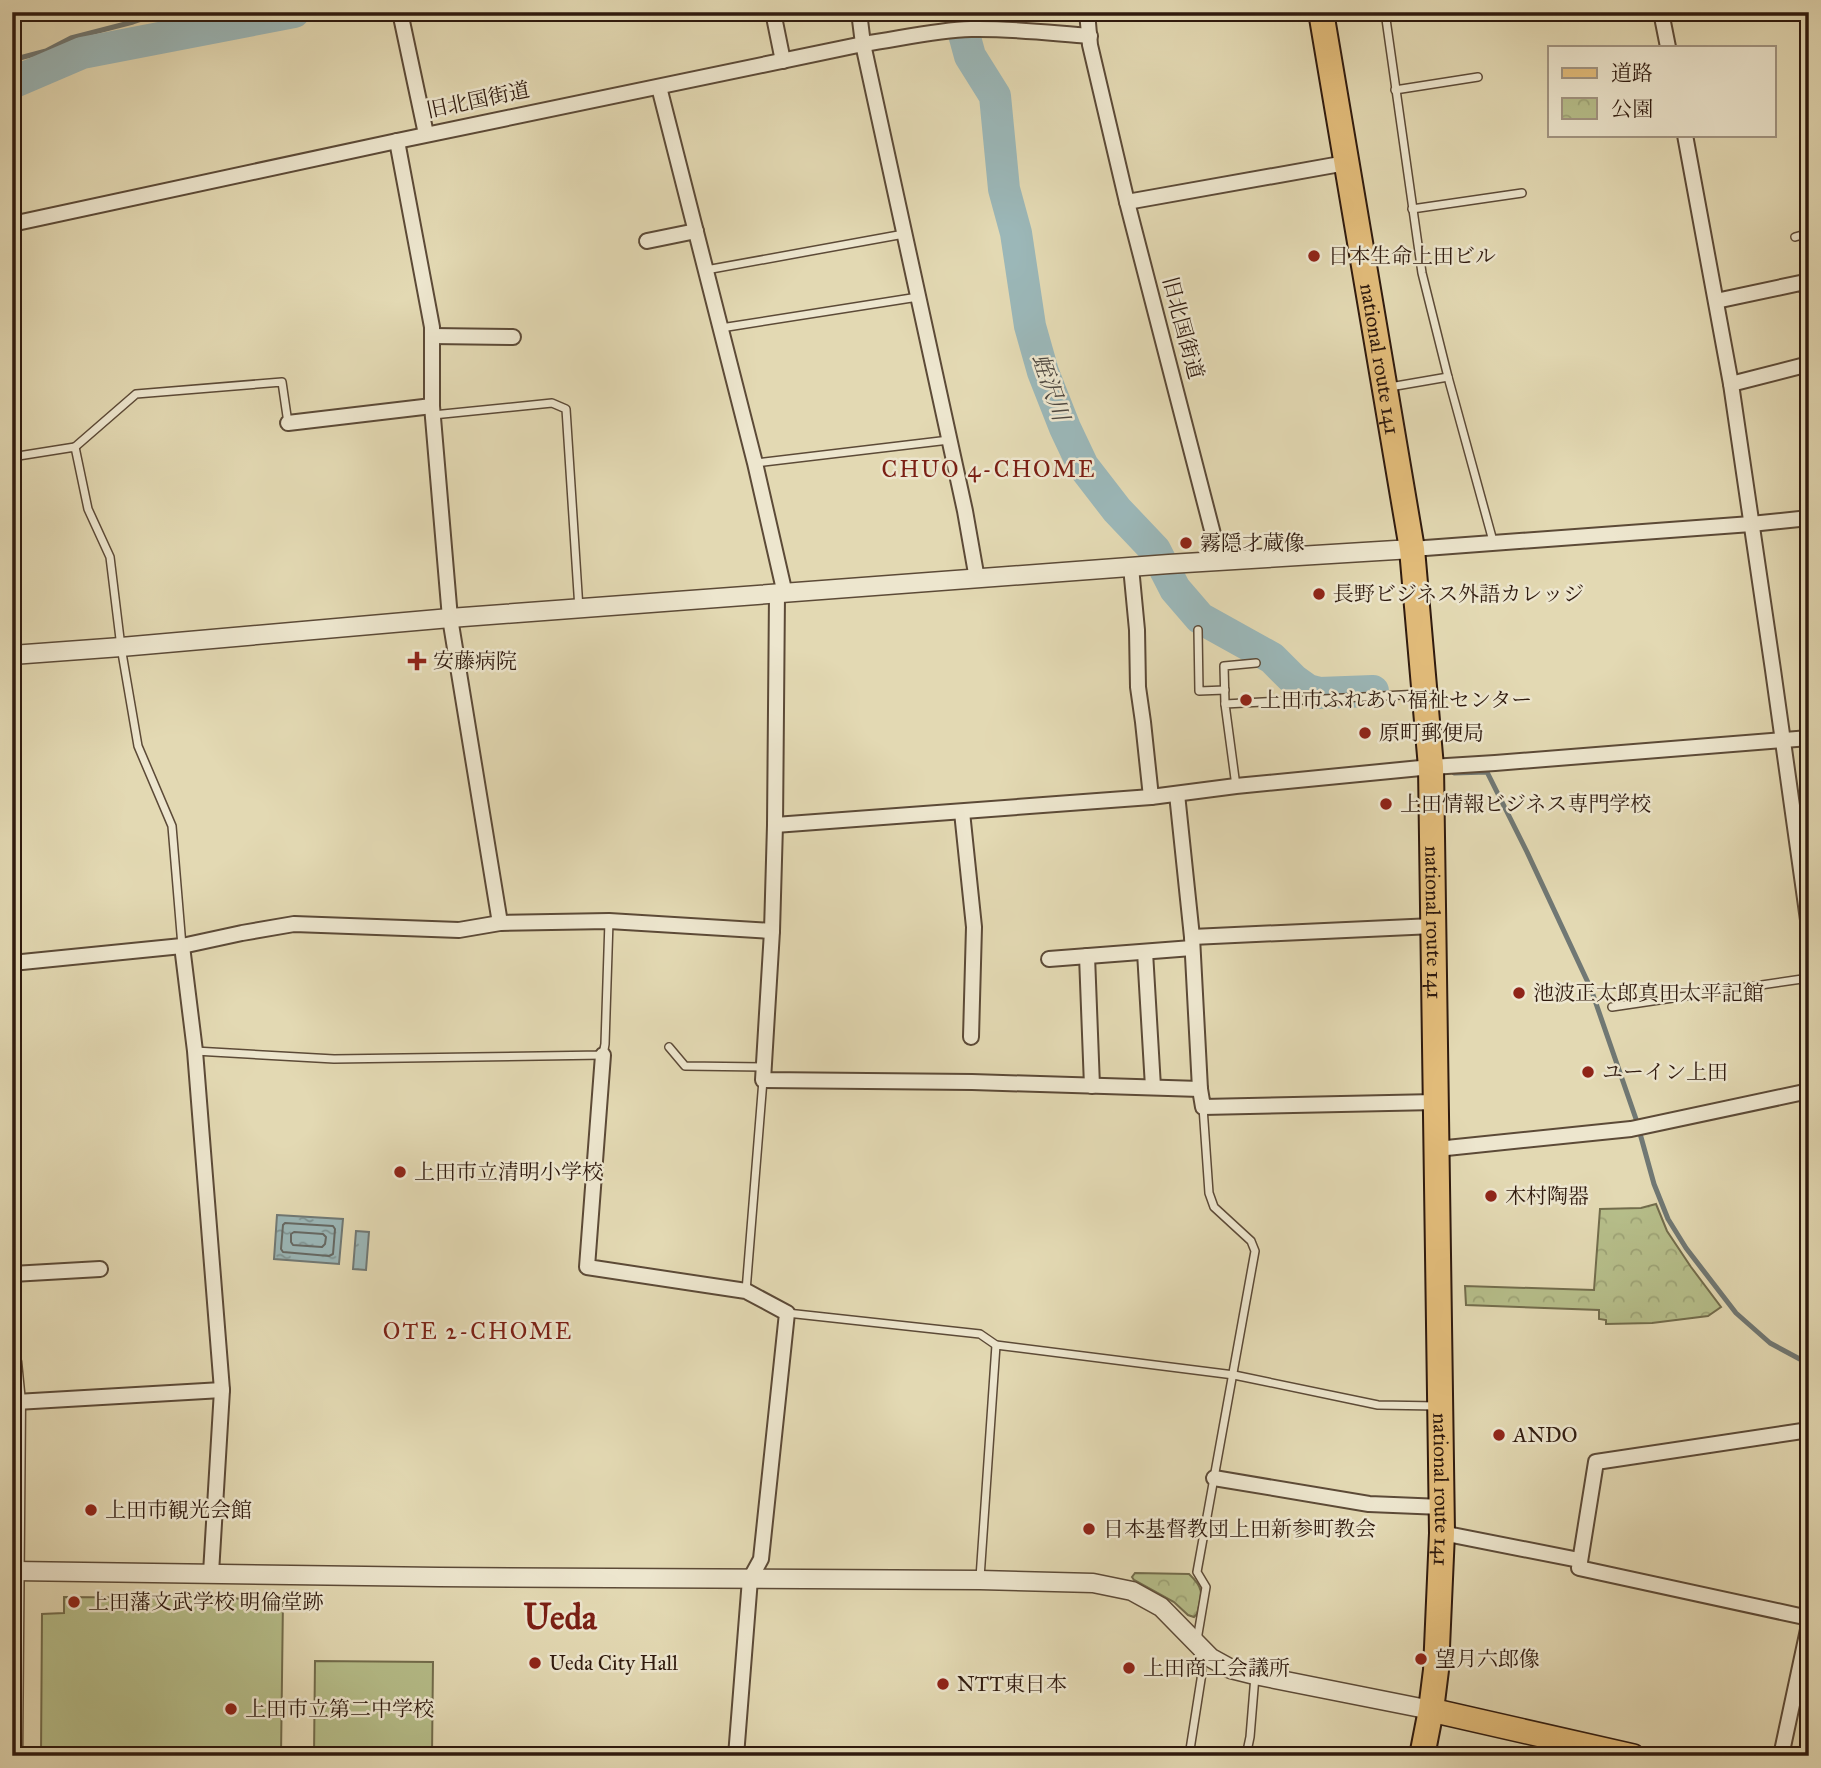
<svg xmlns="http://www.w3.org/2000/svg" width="1821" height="1768" font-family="'IM FELL Great Primer','Noto Serif JP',serif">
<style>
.park{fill:url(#park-crowns);stroke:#726c4c;stroke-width:2}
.garden{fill:#b6be8a;stroke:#726c4c;stroke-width:2}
.water{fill:url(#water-ripples);stroke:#707874;stroke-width:2}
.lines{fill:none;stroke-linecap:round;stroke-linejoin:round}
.shore{stroke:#656863;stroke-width:2}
.stream{stroke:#707874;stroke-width:5}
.river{stroke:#9bb7b8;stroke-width:32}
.service-casing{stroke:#5c4a37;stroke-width:10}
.minor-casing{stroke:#5c4a37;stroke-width:18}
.tertiary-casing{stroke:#5c4a37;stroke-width:21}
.primary-casing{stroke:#2f1a0e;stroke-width:26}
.trunk-casing{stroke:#2f1a0e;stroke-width:28}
.service{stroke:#ede6ce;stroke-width:7}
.minor{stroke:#ede6ce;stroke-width:14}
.tertiary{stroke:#ede6ce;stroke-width:18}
.primary{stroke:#e2bc7a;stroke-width:23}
.trunk{stroke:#e2bc7a;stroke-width:24}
.poi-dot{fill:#8f2418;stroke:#ede6ce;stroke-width:2.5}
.labels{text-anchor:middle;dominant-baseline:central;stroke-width:5;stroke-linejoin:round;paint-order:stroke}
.street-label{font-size:21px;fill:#2f1a0e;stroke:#ede6ce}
.poi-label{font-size:21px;fill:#2f1a0e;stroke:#ede6ce;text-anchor:start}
.water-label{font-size:23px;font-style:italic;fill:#4f4941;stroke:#ede6ce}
.neighbourhood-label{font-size:23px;letter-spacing:2px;fill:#7a1f14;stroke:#ede6ce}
.town-label{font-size:35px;font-weight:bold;fill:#7a1f14;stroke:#ede6ce}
</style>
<defs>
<pattern id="park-crowns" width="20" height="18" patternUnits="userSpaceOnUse" patternTransform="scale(1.75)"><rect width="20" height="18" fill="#b6be8a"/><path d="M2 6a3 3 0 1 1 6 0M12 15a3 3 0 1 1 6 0" fill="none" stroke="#9da376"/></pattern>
<pattern id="water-ripples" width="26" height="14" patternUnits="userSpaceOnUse" patternTransform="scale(1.75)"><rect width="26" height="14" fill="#9bb7b8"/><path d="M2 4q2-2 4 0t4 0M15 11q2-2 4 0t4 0" fill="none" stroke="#7f9494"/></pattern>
</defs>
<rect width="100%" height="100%" fill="#e3d9b3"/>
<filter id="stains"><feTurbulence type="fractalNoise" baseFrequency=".00286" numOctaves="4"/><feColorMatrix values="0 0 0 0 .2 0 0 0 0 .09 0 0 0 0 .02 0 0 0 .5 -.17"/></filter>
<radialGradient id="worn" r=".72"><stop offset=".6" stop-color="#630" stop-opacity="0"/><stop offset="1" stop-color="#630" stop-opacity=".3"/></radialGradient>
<g class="park">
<polygon points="1656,1204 1667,1231 1691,1267 1721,1307 1708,1316 1652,1323 1606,1324 1606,1320 1599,1319 1599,1310 1466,1305 1465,1286 1594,1290 1600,1209 1641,1208"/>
<path d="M1135,1573L1189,1574C1205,1589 1202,1594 1197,1614L1194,1617L1188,1615L1174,1602L1134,1580L1132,1577Z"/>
</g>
<g class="garden">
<polygon points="64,1597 283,1599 281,1756 41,1756 42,1614 64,1613"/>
<polygon points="315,1661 433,1662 432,1756 314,1756"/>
</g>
<g class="water">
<polygon points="277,1215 343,1219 339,1264 274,1259"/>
<polygon points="356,1231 369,1232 366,1270 353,1269"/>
</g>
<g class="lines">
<g class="shore">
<polygon points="285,1223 333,1226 335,1229 333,1254 329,1256 283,1252 281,1249 283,1225"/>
<polygon points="294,1232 323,1234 326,1237 325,1244 322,1247 293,1245 291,1242 291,1234"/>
</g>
<g class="stream">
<polyline points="12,60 46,51 71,38 133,22 163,12"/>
<polyline points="1454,773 1487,772 1527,852 1591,989 1636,1119 1654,1184 1668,1219 1686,1248 1736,1313 1770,1343 1809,1364"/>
</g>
<g class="river">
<polyline points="958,12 970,56 995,96 1004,189 1016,233 1030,326 1043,372 1065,428 1083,466 1117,510 1155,550 1175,589 1200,618 1272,658 1294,680 1308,690 1319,693 1373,691"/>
<polyline points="12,83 82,53 294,12"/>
</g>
<defs>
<g id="service">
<polyline points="1385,12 1422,273 1448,377 1493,541"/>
<polyline points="1395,90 1478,77"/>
<polyline points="1412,209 1522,193"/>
<polyline points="1795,237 1809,233"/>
<polyline points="706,270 904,234"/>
<polyline points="721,328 918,297"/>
<polyline points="1390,387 1448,377"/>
<polyline points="433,415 552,403 566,409 579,609"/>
<polyline points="75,447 136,394 282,382 288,423"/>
<polyline points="12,457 75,447 88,509 110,557 121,647 138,746 172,826 182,946"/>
<polyline points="755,463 949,440"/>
<polyline points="1198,630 1199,691 1225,690"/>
<polyline points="1225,704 1224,666 1256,663"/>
<polyline points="1236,786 1225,704 1421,694"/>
<polyline points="1612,1007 1809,978"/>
<polyline points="669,1047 685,1066 763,1067"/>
<polyline points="195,1051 334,1059 603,1055 605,1044 609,921"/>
<polyline points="746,1291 763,1080"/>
<polyline points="787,1313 980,1334 996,1345 1234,1375 1378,1405 1437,1406"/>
<polyline points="980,1578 996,1345"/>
<polyline points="1197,1640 1206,1587 1197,1572 1255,1251 1251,1241 1214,1207 1209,1193 1203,1107"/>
<polyline points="1189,1756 1202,1673 1198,1651"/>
<polyline points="1246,1756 1250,1737 1255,1676"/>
</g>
<g id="minor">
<polyline points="400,12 426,134"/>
<polyline points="773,12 783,61"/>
<polyline points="859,12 863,44 965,511 977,579"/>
<polyline points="1087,12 1090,45 1127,202 1220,561"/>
<polyline points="1661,12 1668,47"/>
<polyline points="659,87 755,463 785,594"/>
<polyline points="1685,135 1731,384 1773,670 1809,927"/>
<polyline points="397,141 432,327 432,406 450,618 500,923"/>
<polyline points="1127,202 1346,163"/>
<path d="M12,224L397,141L863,44C899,39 935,30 971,29C1010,28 1050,33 1090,36"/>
<polyline points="647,241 696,231"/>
<polyline points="1716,301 1805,282 1809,295"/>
<polyline points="432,336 513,337"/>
<polyline points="1731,384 1809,364"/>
<polyline points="288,423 432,406"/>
<polyline points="1412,549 1751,524 1809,518"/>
<polyline points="1131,567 1137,630 1138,687 1143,722 1151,797"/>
<polyline points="777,594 775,825 772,931 763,1080 972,1082 1200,1089"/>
<polyline points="1177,794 1192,937 1200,1089 1203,1107 1436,1102"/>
<polyline points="962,812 974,927 971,1037"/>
<polyline points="775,825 1151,797 1236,786 1431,767 1495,763 1809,738"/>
<polyline points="1192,937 1433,926"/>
<polyline points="182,946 195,1051 222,1390 211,1573"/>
<polyline points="1145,952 1153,1087"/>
<polyline points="1087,956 1092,1086"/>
<polyline points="1049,959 1192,948"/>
<polyline points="12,963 182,946 242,933 294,924 459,930 500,923 609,921 772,931"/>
<polyline points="603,1055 587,1267 746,1291 787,1313 761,1559 750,1579 736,1756"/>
<polyline points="1437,1149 1631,1129 1809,1091"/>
<polyline points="12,1274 100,1269"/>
<polyline points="16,1402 222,1390"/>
<polyline points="1809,1430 1596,1462 1579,1568 1809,1618"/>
<polyline points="1214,1478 1369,1504 1442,1507"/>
<polyline points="1442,1533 1579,1560"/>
<polyline points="1781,1756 1809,1625"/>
</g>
<g id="tertiary">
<polyline points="12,655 121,647 450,618 1169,564 1412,549"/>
<polyline points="12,1362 16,1402 13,1756"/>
<polyline points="15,1571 439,1577 980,1580 1093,1583 1132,1591 1161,1607 1211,1658 1231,1669 1255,1675 1431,1710"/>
</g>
<polyline id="primary" points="1431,1710 1633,1756"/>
<g id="trunk">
<path id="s1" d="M1321,12L1412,549L1431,767L1442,1533L1436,1670L1431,1710L1422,1756"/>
</g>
</defs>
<use href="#service" class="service-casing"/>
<use href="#minor" class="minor-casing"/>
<use href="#tertiary" class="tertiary-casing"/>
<use href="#primary" class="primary-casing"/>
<use href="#trunk" class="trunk-casing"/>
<use href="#service" class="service"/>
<use href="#minor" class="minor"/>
<use href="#tertiary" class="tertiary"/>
<use href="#primary" class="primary"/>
<use href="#trunk" class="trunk"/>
</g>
<g class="poi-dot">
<circle cx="1314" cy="256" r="7"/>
<circle cx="1186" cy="543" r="7"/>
<circle cx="1319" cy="594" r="7"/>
<path d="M413.5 650.5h7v7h7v7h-7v7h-7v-7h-7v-7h7z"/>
<circle cx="1246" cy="700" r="7"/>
<circle cx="1365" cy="733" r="7"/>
<circle cx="1386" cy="804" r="7"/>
<circle cx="1519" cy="993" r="7"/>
<circle cx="1588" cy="1072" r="7"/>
<circle cx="400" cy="1172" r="7"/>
<circle cx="1491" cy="1196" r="7"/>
<circle cx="1499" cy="1435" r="7"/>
<circle cx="91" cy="1510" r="7"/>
<circle cx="1089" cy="1529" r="7"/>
<circle cx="74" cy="1602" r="7"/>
<circle cx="1421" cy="1659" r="7"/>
<circle cx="535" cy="1663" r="7"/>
<circle cx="1129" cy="1668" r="7"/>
<circle cx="943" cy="1684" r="7"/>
<circle cx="231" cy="1709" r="7"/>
</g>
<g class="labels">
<g class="street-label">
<text transform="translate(478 100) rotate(-12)">旧北国街道</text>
<text transform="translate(1183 328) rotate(75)">旧北国街道</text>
<text stroke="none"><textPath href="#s1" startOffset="352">national route 141</textPath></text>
<text stroke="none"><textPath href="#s1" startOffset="919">national route 141</textPath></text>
<text stroke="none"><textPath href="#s1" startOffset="1486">national route 141</textPath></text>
</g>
<g class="poi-label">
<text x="1328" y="256">日本生命上田ビル</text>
<text x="1200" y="543">霧隠才蔵像</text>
<text x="1333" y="594">長野ビジネス外語カレッジ</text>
<text x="433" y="661">安藤病院</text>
<text x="1260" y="700">上田市ふれあい福祉センター</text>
<text x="1379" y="733">原町郵便局</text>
<text x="1400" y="804">上田情報ビジネス専門学校</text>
<text x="1533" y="993">池波正太郎真田太平記館</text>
<text x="1602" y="1072">ユーイン上田</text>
<text x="414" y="1172">上田市立清明小学校</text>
<text x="1505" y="1196">木村陶器</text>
<text x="1513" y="1435">ANDO</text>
<text x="105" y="1510">上田市観光会館</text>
<text x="1103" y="1529">日本基督教団上田新参町教会</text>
<text x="88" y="1602">上田藩文武学校 明倫堂跡</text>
<text x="1435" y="1659">望月六郎像</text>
<text x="549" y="1663">Ueda City Hall</text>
<text x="1143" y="1668">上田商工会議所</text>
<text x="957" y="1684">NTT東日本</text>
<text x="245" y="1709">上田市立第二中学校</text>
</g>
<g class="water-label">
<text transform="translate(1051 387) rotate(71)">蛭沢川</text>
</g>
<g class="neighbourhood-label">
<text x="989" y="469">CHUO 4-CHOME</text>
<text x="478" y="1331">OTE 2-CHOME</text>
</g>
<g class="town-label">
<text x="560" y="1617">Ueda</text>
</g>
</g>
<rect width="1821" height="1768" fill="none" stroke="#e3d9b3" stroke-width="42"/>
<rect x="14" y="14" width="1793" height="1740" fill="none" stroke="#2f1a0e" stroke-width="3.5"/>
<rect x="21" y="21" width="1779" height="1726" fill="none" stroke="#2f1a0e" stroke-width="2"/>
<rect x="1548" y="46" width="228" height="91" fill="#ede6ce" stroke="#a19481" stroke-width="2"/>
<rect x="1562" y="68" width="35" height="10" fill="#e2bc7a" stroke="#a19481" stroke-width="2"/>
<text x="1611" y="80" font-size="21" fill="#2f1a0e">道路</text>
<rect x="1562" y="98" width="35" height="21" fill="url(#park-crowns)" stroke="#a19481" stroke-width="2"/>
<text x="1611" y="116" font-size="21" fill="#2f1a0e">公園</text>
<rect width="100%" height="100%" filter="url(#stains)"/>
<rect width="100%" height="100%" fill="url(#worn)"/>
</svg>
